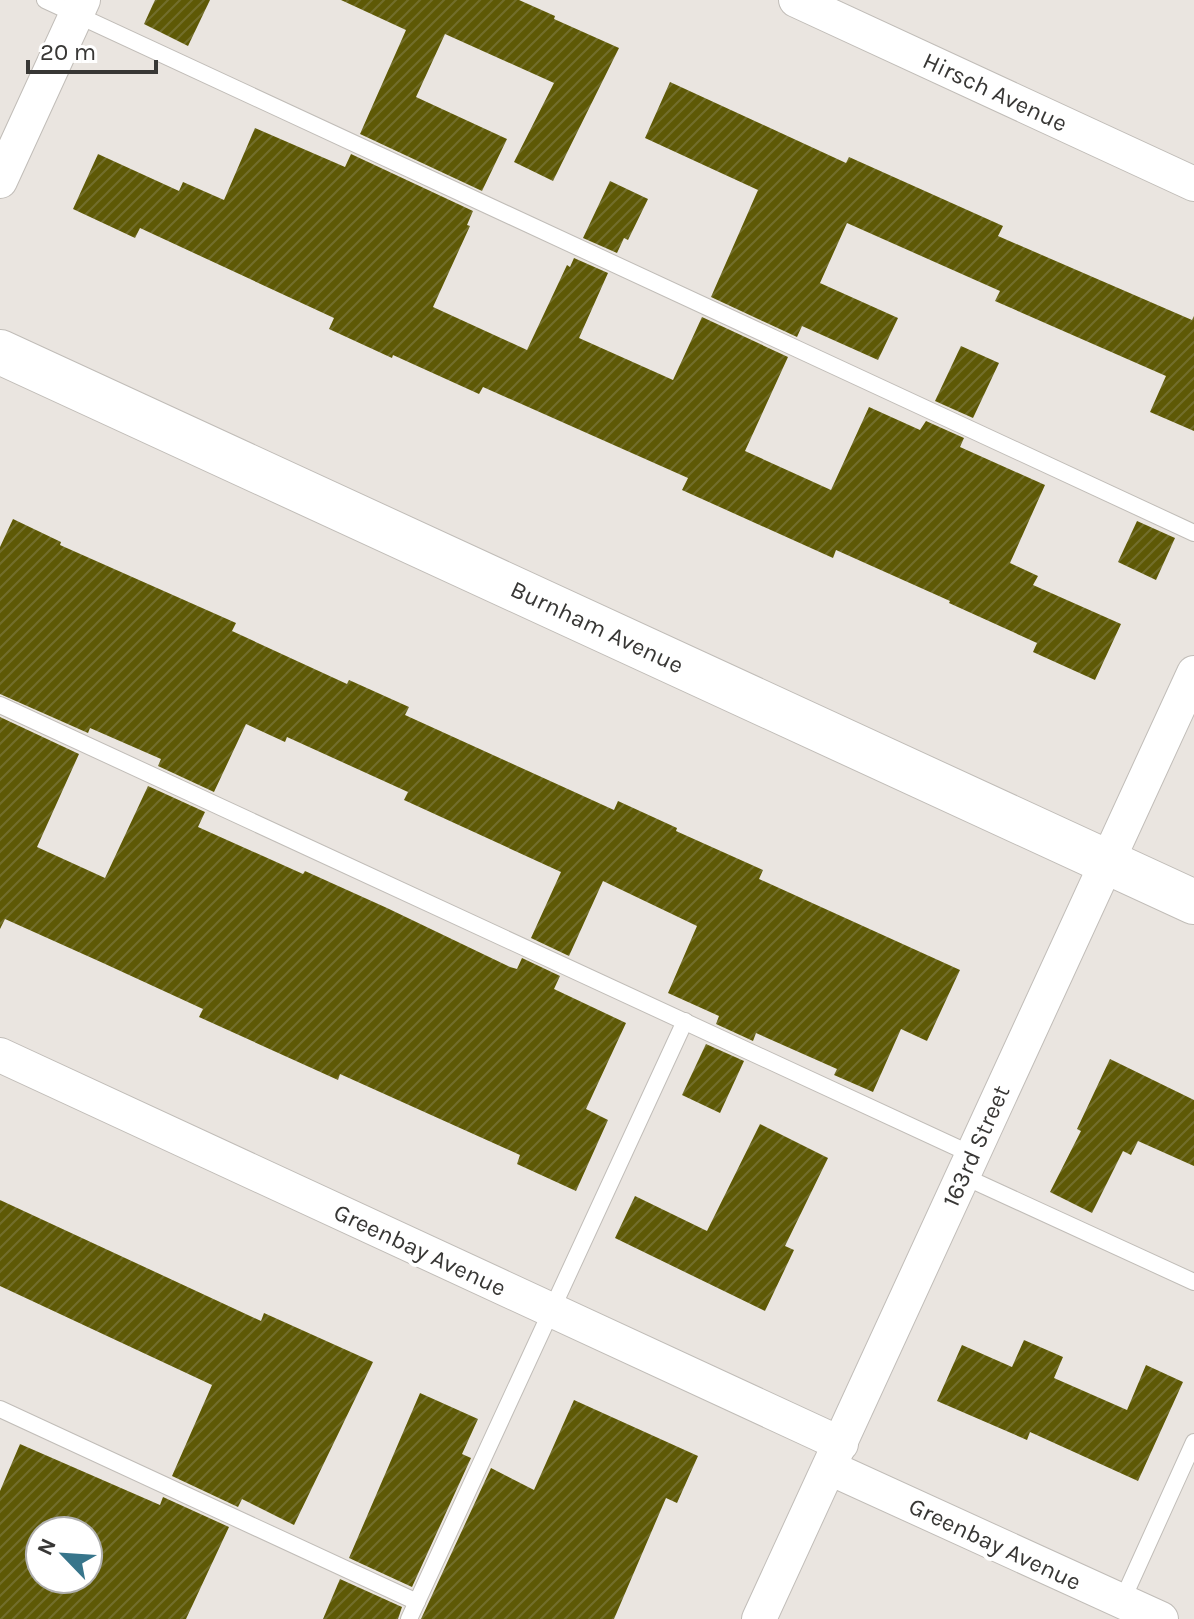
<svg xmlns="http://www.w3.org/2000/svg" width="1194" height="1619" font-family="Karla,sans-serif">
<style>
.building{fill:url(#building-hatch);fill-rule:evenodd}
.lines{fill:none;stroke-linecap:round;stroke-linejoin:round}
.lane-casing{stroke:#c1bdb8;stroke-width:18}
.street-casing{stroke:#c1bdb8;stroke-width:36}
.secondary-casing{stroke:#c1bdb8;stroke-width:46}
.lane{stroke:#fff;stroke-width:16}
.street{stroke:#fff;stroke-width:34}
.secondary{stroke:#fff;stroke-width:44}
.labels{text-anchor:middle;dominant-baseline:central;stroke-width:8;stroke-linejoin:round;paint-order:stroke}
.street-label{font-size:24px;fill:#383735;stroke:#fff}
</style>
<defs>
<pattern id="building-hatch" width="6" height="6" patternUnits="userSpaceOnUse" patternTransform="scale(2)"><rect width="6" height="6" fill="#5e5906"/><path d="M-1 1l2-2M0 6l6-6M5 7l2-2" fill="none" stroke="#726e2c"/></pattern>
</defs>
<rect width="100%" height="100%" fill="#eae5e0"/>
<g class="building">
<polygon points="155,0 210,0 188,46 144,24"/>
<polygon points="341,0 519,0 555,16 554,19 619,48 553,181 514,162 554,83 445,34 416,97 507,139 482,191 360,134 406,30"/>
<polygon points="670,82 846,163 849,157 1003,226 998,236 1192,320 1194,316 1194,431 1150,412 1166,376 995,301 1000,291 847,223 820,283 898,318 878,360 802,326 797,337 711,297 758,190 645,138"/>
<polygon points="255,128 345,167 351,154 473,211 467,225 470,226 433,307 527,350 567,265 570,267 574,258 608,273 579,338 673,380 702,317 788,357 745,451 831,490 869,407 920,430 926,421 964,438 960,447 1045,485 1010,563 1038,576 1033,585 1121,624 1095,680 1033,652 1037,643 949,603 950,601 836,550 833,558 682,490 688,478 483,387 479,394 393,355 392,358 329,329 334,318 140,228 135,238 73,209 98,154 179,191 183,182 224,200"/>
<polygon points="610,181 648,199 628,240 624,238 617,253 583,238"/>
<polygon points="961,346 999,363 973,418 935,401"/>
<polygon points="13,519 61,542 60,545 236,623 232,631 347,684 349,680 409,707 405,715 614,810 618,801 677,828 676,831 763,870 759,879 960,970 927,1041 901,1029 873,1092 834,1075 837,1069 756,1033 753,1041 716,1024 719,1016 668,993 697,926 603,881 569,956 531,938 561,872 404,800 408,792 287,737 285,742 246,724 214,792 158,766 161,759 90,728 88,733 0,694 0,547"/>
<polygon points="1137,521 1175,538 1156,580 1118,562"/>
<polygon points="0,717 79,754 37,847 105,878 148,786 205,812 198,827 303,874 305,871 387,908 510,967 517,969 522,958 560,976 554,989 626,1023 586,1109 608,1120 576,1191 517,1164 520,1155 340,1074 338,1080 199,1017 203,1009 103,963 5,919 0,929"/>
<polygon points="706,1044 744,1061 720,1113 682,1095"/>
<polygon points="1110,1059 1194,1100 1194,1166 1138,1141 1131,1155 1123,1151 1092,1213 1050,1192 1081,1131 1077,1129"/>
<polygon points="760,1124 828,1158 785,1246 794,1250 765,1311 615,1238 635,1196 707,1231"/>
<polygon points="0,1200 261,1321 264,1313 373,1362 294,1525 242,1499 238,1507 172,1476 212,1385 0,1286"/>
<polygon points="1024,1340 1063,1357 1054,1378 1127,1410 1146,1365 1183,1382 1138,1481 1030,1432 1027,1440 937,1401 962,1345 1012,1367"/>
<polygon points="420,1393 478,1419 462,1454 471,1458 412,1587 349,1558"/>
<polygon points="574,1400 698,1456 677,1503 666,1498 614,1619 421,1619 491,1468 534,1490"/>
<path d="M20,1444L160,1505L163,1497L229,1527L186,1619H0V1491ZM40,1531H88V1579H40Z"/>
<polygon points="340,1579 402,1607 398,1619 323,1619"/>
</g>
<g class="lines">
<defs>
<g id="lane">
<polyline points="45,0 1194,533"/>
<polyline points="0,705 973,1155"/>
<polyline points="963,1176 1194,1282"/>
<polyline points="0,1409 417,1602"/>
<polyline points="1122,1601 1194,1442"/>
<polyline points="409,1619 685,1021"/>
</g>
<g id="street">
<polyline points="796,0 1194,184"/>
<polyline points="0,181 83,0"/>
<polyline points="0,1055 841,1444"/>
<polyline points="830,1468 1161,1619"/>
<polyline points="759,1619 1194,673"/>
</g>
<polyline id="secondary" points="0,352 1194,902"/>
</defs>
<use href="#lane" class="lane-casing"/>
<use href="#street" class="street-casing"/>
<use href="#secondary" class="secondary-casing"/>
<use href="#lane" class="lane"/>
<use href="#street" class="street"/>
<use href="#secondary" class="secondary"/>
</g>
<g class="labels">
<g class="street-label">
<text transform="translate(995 92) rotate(25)">Hirsch Avenue</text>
<text transform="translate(597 627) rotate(25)">Burnham Avenue</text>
<text transform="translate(976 1146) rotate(-66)">163rd Street</text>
<text transform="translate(420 1250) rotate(25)">Greenbay Avenue</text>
<text transform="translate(995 1544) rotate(25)">Greenbay Avenue</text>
</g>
</g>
<g transform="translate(64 1555) rotate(295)"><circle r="38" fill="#ffffff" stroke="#afafae" stroke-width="2"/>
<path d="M0-6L14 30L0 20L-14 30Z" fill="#37758b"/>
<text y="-12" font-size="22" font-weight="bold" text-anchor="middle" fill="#383735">N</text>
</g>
<path d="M28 60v12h128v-12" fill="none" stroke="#383735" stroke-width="4"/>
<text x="40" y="60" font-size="24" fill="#383735" stroke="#ffffff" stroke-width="6" paint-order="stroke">20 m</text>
</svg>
